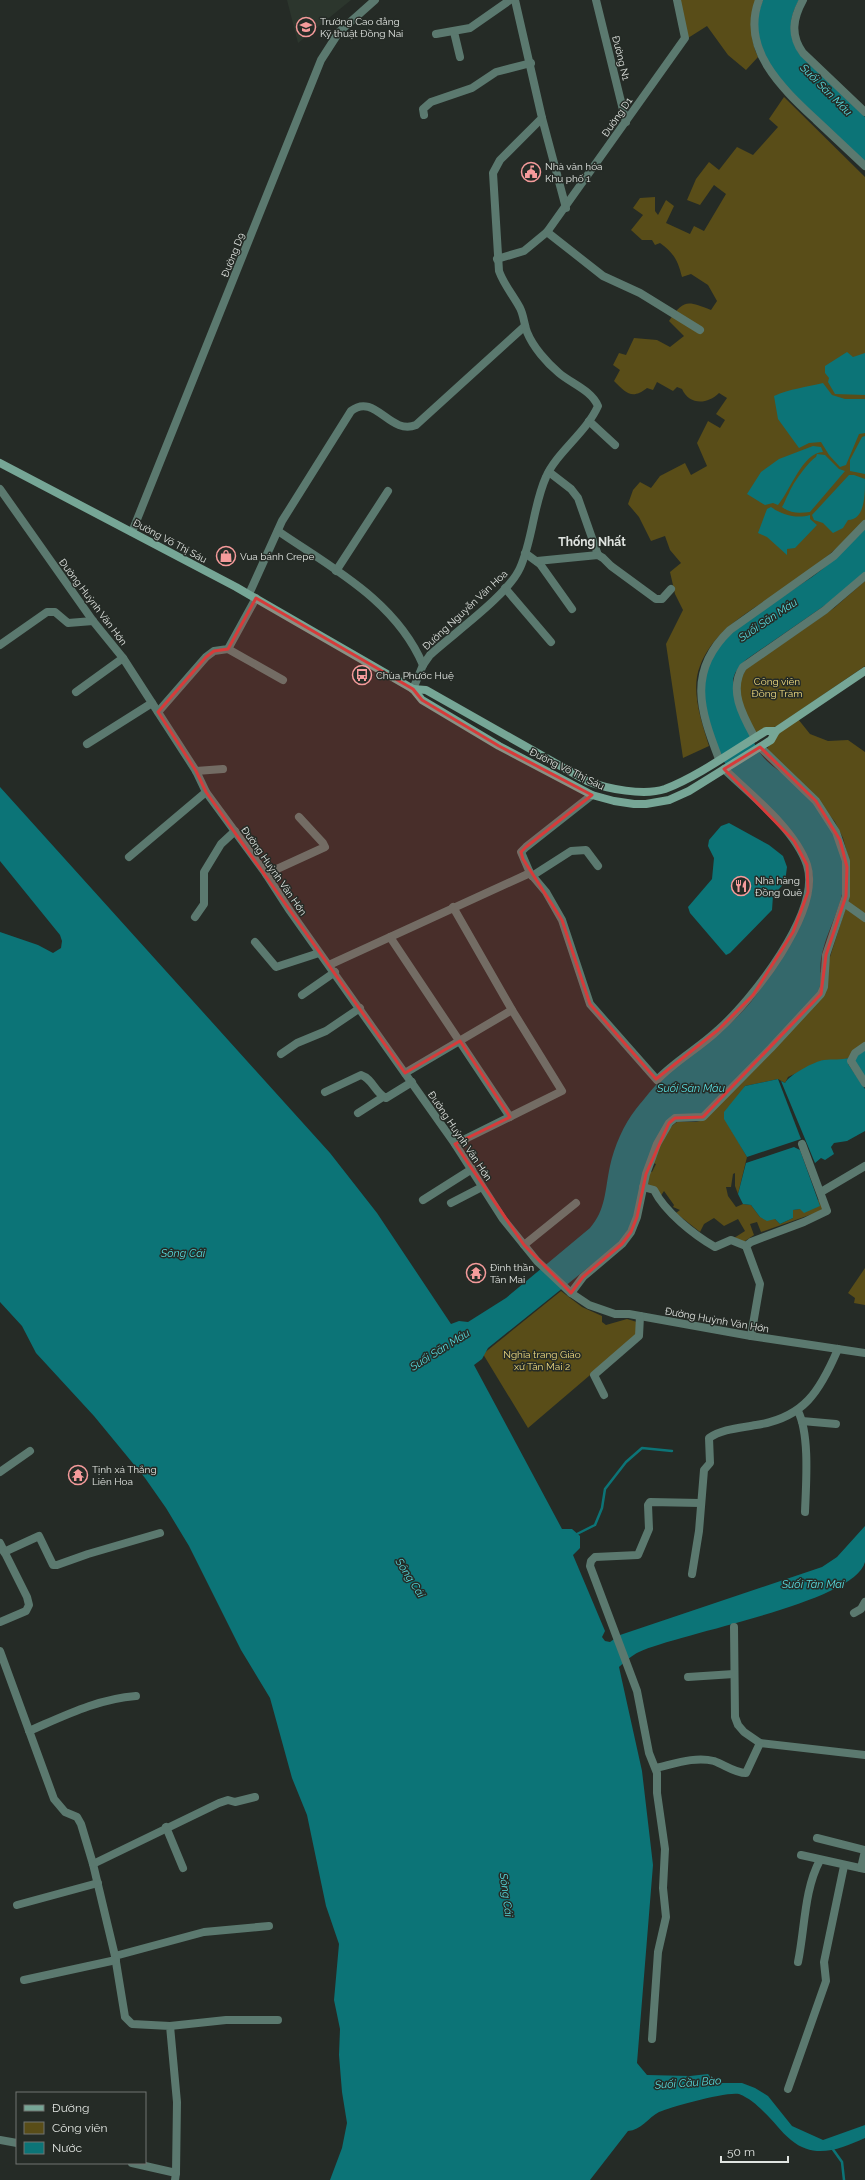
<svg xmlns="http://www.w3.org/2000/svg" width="865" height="2180" font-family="Raleway,sans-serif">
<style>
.built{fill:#2c362d}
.green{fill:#594d18}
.water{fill:#0c7477}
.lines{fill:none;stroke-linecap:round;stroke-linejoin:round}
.stream{stroke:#0c7477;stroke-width:2.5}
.minor{stroke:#5b796f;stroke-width:8}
.tertiary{stroke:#5b796f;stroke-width:8}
.secondary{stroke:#76a696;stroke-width:8}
.marked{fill:#d73b3a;fill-opacity:0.2;stroke:#d73b3a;stroke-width:3;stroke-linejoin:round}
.labels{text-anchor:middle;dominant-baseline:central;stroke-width:3;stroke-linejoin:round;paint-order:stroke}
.poi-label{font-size:10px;fill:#e0e4e0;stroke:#252b26;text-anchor:start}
.street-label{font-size:10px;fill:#e0e4e0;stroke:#252b26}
.park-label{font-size:10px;fill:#f1db80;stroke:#252b26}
.water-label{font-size:11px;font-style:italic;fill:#57dbde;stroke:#252b26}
.quarter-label{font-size:12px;font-weight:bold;fill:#e0e4e0;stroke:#252b26}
</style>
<rect width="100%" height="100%" fill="#252b26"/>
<polygon class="built" points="287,0 351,0 298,43"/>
<g class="green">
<path d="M679,0H756C752,19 749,39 758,57L746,70L728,55L707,26L688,38Z"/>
<path d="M784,97L865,177V520C844,544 817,565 791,584C758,607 715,626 700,666C690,690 702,723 709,746L683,758L666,644L683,610L675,594L670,572L681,563L670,550L665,536L651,541L639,517L628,504L633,490L640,482L651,488L660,476L685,463L691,475L707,466L697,443L708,421L720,428L725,420L716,414L727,398L719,393C707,405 689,405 682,389L677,387L673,391L657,382L653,390L647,388C632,400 626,393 614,381L620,370L613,365L619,353L626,355L634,338L657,340L670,347L684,336L669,321C684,299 687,301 711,310L717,301L708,285L691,274L682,277C678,261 674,253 660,243L655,245L652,240H642L631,230L643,215L633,208L640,198L655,197V211L658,215L666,200L674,206L666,223L690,234L694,226L704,231L726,194L714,185L700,205L687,200L696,179L709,162L719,170L737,147L753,155L778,127L769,119Z"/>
<path d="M865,581V666L777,726L756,733C749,719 737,700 739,684C740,679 744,674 746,669L834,608Z"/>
<path d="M798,719L810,734L828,741L848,740L865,752V1042L849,1058L841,1060H824L788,1077L785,1083L778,1079L745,1086L725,1119L747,1157L738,1194L735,1186V1173L733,1174L731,1187H726L728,1196L736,1207L743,1204L751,1205L760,1217L775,1219L780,1224L793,1218V1210L819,1206L817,1200H820L824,1207L821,1211L761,1232L757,1222L750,1224L754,1235L745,1241V1243L734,1238L745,1231L738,1219L724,1226L714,1218L704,1224L700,1232L676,1213L680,1210L673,1207L674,1205L664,1191L660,1197L646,1185L649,1171L652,1172L656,1164L653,1163C658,1150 664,1130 677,1122H696L704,1120L828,963L848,901L850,864L843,838L835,822L810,790L766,750L778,732Z"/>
<polygon points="865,1268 865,1305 854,1303 855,1298 848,1293"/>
<polygon points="561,1291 582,1307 602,1316 602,1322 606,1325 627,1319 637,1322 637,1335 528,1428 483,1354"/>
</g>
<g class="water">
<path d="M763,0H799C788,19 788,37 800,55L865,117V162C849,146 832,131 816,116C785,86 742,48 763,0Z"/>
<polygon points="847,352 853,357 865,353 865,395 835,394 828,382 829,378 825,373 825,366"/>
<path d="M823,383L832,395L845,399H865V433L859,434L846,465L840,467L829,455L821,442L809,443L799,448L778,419L774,396C790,389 806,387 823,383Z"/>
<polygon points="865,436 865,474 850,471 850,460 862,437"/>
<path d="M813,446L821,447L823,452C803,452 790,491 778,505L773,503L765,505L747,494L761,472L779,459Z"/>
<path d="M817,454L825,455L839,469L845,471L810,512C800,513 791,514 782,507C785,502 786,498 789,493C793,483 808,462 816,457Z"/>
<path d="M849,475H854L865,479C865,495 865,520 848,520L843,528L833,533L823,523L814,520L812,515Z"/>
<path d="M771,507C782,515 797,519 810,515V519L817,525L795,548L787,549V555L767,537L758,533L767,509Z"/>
<path d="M865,529V572L834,599L747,659C740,665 733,673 733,682C732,699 753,745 764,758C770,765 780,771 787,777C810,795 833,825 841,853C853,896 828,921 821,959C819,971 823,981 818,992L771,1044L701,1114L667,1122L634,1220L620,1242L488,1348L482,1359L474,1365L562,1529H572L580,1536V1548L573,1555L605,1631L602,1637L605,1641L610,1642L620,1635L822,1567L837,1557L865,1526C865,1537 865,1551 865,1562C855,1603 678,1633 639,1652C632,1655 625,1662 619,1667L642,1771L653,1865L637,2063L647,2075L690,2076L708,2074L715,2083H742L755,2088L768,2096L792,2126L823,2140L865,2125V2138C840,2149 815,2160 791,2140C781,2132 773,2120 764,2112C756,2104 749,2098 739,2094C728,2091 670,2107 659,2112C648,2118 641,2130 628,2131L590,2180H330L342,2148L347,2123L342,2092L339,2055L340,2029L334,2000L339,1944L326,1906L307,1815L292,1778L270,1698L241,1650L189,1546L166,1508L145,1478L94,1416L36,1353L22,1326L0,1302V932L38,945L53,953L61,948L62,941L60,935L0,861V787L330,1153L377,1213L451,1324L459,1321L468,1322L506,1298L590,1228C606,1210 605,1189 610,1166C614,1147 624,1124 636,1109C645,1098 654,1086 664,1077C686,1056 713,1040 735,1019C762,993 778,962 796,930C806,910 818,887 810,864C801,838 750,792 729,770C711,742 696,692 710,660C721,632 789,594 816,574C834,561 849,545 865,529Z"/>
<polygon points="729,823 769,845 783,856 787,867 785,882 773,896 772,910 730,953 726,955 690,913 688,907 712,879 714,858 708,846 709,840 721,826"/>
<polygon points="865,1050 865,1078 854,1062 857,1056"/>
<path d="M849,1058L848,1064L865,1089V1131L847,1141L834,1143L831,1147L834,1154L825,1160L821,1158L815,1163L781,1081L785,1083C789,1075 815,1061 824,1060C833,1059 841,1060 849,1058Z"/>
<polygon points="778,1079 801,1139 747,1157 724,1119 724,1112 745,1086"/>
<polygon points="794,1147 800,1150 820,1206 804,1213 800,1209 793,1210 793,1218 780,1224 775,1219 767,1221 760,1217 751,1205 743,1204 738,1194 746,1163"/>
</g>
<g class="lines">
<g class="stream">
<polyline points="577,1534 595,1525 602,1508 605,1489 626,1462 642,1448 672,1451"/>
<polyline points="832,2148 842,2162 844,2180"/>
</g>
<g class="minor">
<polyline points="596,0 626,122"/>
<path d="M759,0C740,50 783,89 816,120C832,135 849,151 865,166"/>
<path d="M803,0C793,18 790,35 803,53L865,112"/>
<polyline points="454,32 460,57"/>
<polyline points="436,34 470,28 510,0"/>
<polyline points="424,115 423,109 431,102 472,88 496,72 531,63"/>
<polyline points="542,118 566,208"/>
<polyline points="547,232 603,276 640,293 700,330"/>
<polyline points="497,259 524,251 547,232 685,38 677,0"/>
<polyline points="589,421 615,445"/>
<polyline points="549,472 571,489 578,498 598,555"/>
<polyline points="0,489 93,621 123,658 196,771 206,792 266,874 290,911 455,1144 503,1219 537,1261 571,1293 589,1305 615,1314 629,1314 751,1336 865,1353"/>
<path d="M278,531C332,568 396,601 423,665"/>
<polyline points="525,553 540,564 572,609"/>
<polyline points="537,561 598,555 603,558 611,566 656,599 662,599 671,589"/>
<polyline points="336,571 388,491"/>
<polyline points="505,588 551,642"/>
<path d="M249,594L282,521L351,411C375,392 390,436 416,425L525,326"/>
<polyline points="0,645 47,612 55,612 68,623 93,621"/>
<polyline points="228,649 283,680"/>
<polyline points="76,692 123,658"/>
<polyline points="158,712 206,657 214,651 228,649 256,598"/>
<path d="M755,738C743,716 728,690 743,667L825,610L865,576"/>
<polyline points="87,744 152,703"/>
<path d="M719,759C700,710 687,671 730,630L834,556L865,524"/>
<polyline points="196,771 223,769"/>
<path d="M592,795L526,847L521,852L530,873L546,892L562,920L590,1004L657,1080C675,1061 699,1048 718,1030C751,1001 822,912 807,865C795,829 751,795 724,769"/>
<polyline points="129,857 206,792"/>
<polyline points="266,874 325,847 323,843 299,817"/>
<polyline points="532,876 571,851 586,850 598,866"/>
<polyline points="844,903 865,918"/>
<polyline points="453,907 512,1010 562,1091 455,1144"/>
<polyline points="195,917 204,904 204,872 221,844 235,831"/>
<polyline points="390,937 510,1117"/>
<polyline points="255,942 276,967 319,953"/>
<polyline points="329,965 530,873"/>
<polyline points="302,995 335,972"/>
<polyline points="865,1046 855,1053 851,1061 865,1083"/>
<polyline points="281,1054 297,1043 326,1031 360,1008"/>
<polyline points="405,1073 512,1010"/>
<path d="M325,1092L361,1075C373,1079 375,1093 386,1098L412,1082"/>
<polyline points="358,1113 383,1097"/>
<path d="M643,1187L654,1190C665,1212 694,1235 715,1247L731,1240L746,1246"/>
<polyline points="821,1192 865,1166"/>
<polyline points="423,1200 472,1169"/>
<polyline points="451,1203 482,1187"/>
<polyline points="524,1245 576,1203"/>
<polyline points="571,1293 583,1277 622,1244 631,1232 637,1217 646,1174 657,1144 669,1123 675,1118 703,1117 771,1048 821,994 824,987 826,955 846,896 846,861 836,832 816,801 760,747"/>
<polyline points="751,1336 760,1284 746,1246 751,1242 804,1222 827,1211 802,1144"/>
<polyline points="604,1395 594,1375 639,1336 640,1316"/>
<path d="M798,1411C810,1435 806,1484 805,1512"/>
<polyline points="802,1421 836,1424"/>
<polyline points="0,1472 30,1451"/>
<polyline points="0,1543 27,1597 29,1605 26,1611 0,1622"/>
<polyline points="4,1552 39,1536 53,1565 57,1565 88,1554 160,1533"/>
<path d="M692,1574L699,1531L704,1470L710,1463L709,1438C722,1429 740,1428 756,1425C804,1418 820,1391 838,1349"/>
<polyline points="854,1613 861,1609 865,1602"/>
<polyline points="734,1627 735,1717 738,1725 744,1732 760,1743 865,1755"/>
<polyline points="0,1651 54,1799 65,1812 77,1817 81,1824 93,1864 115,1956 125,2017 132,2024 170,2026 177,2102 176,2173"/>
<polyline points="688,1677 734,1674"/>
<path d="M29,1731C64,1716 97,1699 136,1696"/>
<path d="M656,1768C674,1764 695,1756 714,1761C725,1765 735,1773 746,1773L760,1743"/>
<polyline points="166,1827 183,1868"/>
<polyline points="817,1838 865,1850"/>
<polyline points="801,1855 865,1869"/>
<polyline points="93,1864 219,1803 228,1800 235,1802 255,1797"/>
<polyline points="861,1868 865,1851"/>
<polyline points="17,1905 98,1883"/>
<polyline points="115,1956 204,1932 269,1926"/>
<path d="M798,1962C805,1928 804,1890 820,1860"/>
<polyline points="24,1980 116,1960"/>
<polyline points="170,2026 226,2020 278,2020"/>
<polyline points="652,2039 658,1952 666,1917 663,1888 665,1849 657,1793 657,1773 649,1753 637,1691 590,1566 591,1561 595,1557 638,1555 649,1529 648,1505 650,1502 700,1503"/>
<polyline points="788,2089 826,1981 824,1962 844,1866"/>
<polyline points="0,2140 17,2143"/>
<polyline points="132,2163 176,2173 175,2180"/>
</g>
<g class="tertiary">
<polyline points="132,532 321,60 339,32 375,0"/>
<path d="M413,689L423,665L430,655C454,633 508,595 520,568C533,539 533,506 546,477C556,453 586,433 598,406C591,390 572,384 559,373C547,363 533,347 527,332C524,324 524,316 520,308C513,295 504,285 499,271L493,173L500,160L542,118L515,0"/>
</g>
<g class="secondary">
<polyline points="0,463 236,587 413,689 422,700 499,746 592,795 614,801 634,804 646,804 669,800 689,791 771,740 776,731 865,671"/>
<path d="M413,689L426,690L587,781C607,789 644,796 665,789C697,777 736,749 766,731H776"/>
</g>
</g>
<path class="marked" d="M256,598L413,689L422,700L499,746L592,795L526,847L521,852L523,859L562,920L590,1004L656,1079L718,1030L753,995L793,932L808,892L807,865L794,841L724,769L760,747L816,801L840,840L847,867L846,896L826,955L821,994L703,1117L675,1118L669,1123L646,1174L637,1217L631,1232L622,1244L583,1277L571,1293L524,1245L455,1144L510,1117L460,1041L405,1073L206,792L196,771L158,712L206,657L214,651L228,649Z"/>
<defs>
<symbol id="university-ring" viewBox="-11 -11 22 22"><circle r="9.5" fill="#252b26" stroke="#f59b9b" stroke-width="1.5"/><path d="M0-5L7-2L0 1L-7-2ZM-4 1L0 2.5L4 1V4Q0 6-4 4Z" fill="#f59b9b"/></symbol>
<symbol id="civic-ring" viewBox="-11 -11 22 22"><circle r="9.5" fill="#252b26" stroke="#f59b9b" stroke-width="1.5"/><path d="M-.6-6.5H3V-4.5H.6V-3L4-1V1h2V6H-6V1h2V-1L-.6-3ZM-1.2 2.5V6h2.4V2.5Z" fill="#f59b9b"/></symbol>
<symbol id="shop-ring" viewBox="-11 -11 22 22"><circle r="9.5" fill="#252b26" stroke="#f59b9b" stroke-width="1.5"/><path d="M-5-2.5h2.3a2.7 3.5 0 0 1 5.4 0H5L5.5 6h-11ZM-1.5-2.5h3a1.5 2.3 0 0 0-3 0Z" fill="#f59b9b"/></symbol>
<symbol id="bus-ring" viewBox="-11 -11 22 22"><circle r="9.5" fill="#252b26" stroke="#f59b9b" stroke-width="1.5"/><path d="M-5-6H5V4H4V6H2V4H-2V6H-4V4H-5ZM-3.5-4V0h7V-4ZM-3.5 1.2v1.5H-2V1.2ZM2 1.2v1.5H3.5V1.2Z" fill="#f59b9b"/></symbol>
<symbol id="restaurant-ring" viewBox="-11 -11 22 22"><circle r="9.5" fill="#252b26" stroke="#f59b9b" stroke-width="1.5"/><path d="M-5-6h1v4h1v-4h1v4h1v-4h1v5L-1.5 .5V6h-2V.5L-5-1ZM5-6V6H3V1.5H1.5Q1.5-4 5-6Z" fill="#f59b9b"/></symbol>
<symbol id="temple-ring" viewBox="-11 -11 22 22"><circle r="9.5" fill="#252b26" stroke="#f59b9b" stroke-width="1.5"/><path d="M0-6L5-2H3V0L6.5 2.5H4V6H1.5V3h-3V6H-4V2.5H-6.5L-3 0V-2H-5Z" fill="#f59b9b"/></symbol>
</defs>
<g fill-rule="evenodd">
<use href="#university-ring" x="295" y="16" width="22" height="22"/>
<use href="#civic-ring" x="520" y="161" width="22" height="22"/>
<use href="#shop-ring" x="215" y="545" width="22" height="22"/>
<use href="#bus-ring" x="351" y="664" width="22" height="22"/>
<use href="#restaurant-ring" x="730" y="875" width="22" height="22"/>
<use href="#temple-ring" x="465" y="1262" width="22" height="22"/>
<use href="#temple-ring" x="67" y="1464" width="22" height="22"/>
</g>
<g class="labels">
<g class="poi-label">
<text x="320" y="21">Trường Cao đẳng<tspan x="320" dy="12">Kỹ thuật Đồng Nai</tspan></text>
<text x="545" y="166">Nhà văn hóa<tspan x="545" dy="12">Khu phố 1</tspan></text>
<text x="240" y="556">Vua bánh Crepe</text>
<text x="376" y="675">Chùa Phước Huệ</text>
<text x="755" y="880">Nhà hàng<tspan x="755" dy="12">Đồng Quê</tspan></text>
<text x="490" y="1267">Đình thần<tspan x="490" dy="12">Tân Mai</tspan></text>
<text x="92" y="1469">Tịnh xá Thắng<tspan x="92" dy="12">Liên Hoa</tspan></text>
</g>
<g class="street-label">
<text transform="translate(621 58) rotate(76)">Đường N1</text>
<text transform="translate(617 117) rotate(-55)">Đường D1</text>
<text transform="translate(233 255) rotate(-68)">Đường D9</text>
<text transform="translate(170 541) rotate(28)">Đường Võ Thị Sáu</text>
<text transform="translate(93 602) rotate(53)">Đường Huỳnh Văn Hớn</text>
<text transform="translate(465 610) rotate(-43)">Đường Nguyễn Văn Hoa</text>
<text transform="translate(567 769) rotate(26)">Đường Võ Thị Sáu</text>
<text transform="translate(274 871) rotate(55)">Đường Huỳnh Văn Hớn</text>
<text transform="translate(460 1136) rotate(56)">Đường Huỳnh Văn Hớn</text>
<text transform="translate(717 1320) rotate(10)">Đường Huỳnh Văn Hớn</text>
</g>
<g class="park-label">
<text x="777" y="681">Công viên<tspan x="777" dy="12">Đồng Tràm</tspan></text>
<text x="542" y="1354">Nghĩa trang Giáo<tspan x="542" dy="12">xứ Tân Mai 2</tspan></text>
</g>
<g class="water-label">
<text transform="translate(826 90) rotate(45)">Suối Săn Máu</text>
<text transform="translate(768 620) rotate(-34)">Suối Săn Máu</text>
<text x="691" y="1088">Suối Săn Máu</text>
<text x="183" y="1253">Sông Cái</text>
<text transform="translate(440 1350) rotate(-32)">Suối Săn Máu</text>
<text transform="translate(410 1578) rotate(57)">Sông Cái</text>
<text x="813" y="1584">Suối Tân Mai</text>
<text transform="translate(506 1895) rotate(83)">Sông Cái</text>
<text transform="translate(688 2083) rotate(-4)">Suối Cầu Bào</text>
</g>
<g class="quarter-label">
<text x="592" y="542">Thống Nhất</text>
</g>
</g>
<rect x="16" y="2092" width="130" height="72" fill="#252b26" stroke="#707570"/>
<rect x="24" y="2105" width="20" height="6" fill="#76a696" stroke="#707570"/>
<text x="52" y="2112" font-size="12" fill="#e0e4e0">Đường</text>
<rect x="24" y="2122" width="20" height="12" fill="#594d18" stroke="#707570"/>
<text x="52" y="2132" font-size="12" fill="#e0e4e0">Công viên</text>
<rect x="24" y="2142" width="20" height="12" fill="#0c7477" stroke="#707570"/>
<text x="52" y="2152" font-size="12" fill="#e0e4e0">Nước</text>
<path d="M721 2156v6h67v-6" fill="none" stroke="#e0e4e0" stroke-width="2"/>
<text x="727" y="2156" font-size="12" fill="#e0e4e0" stroke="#252b26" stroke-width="3" paint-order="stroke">50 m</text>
</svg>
